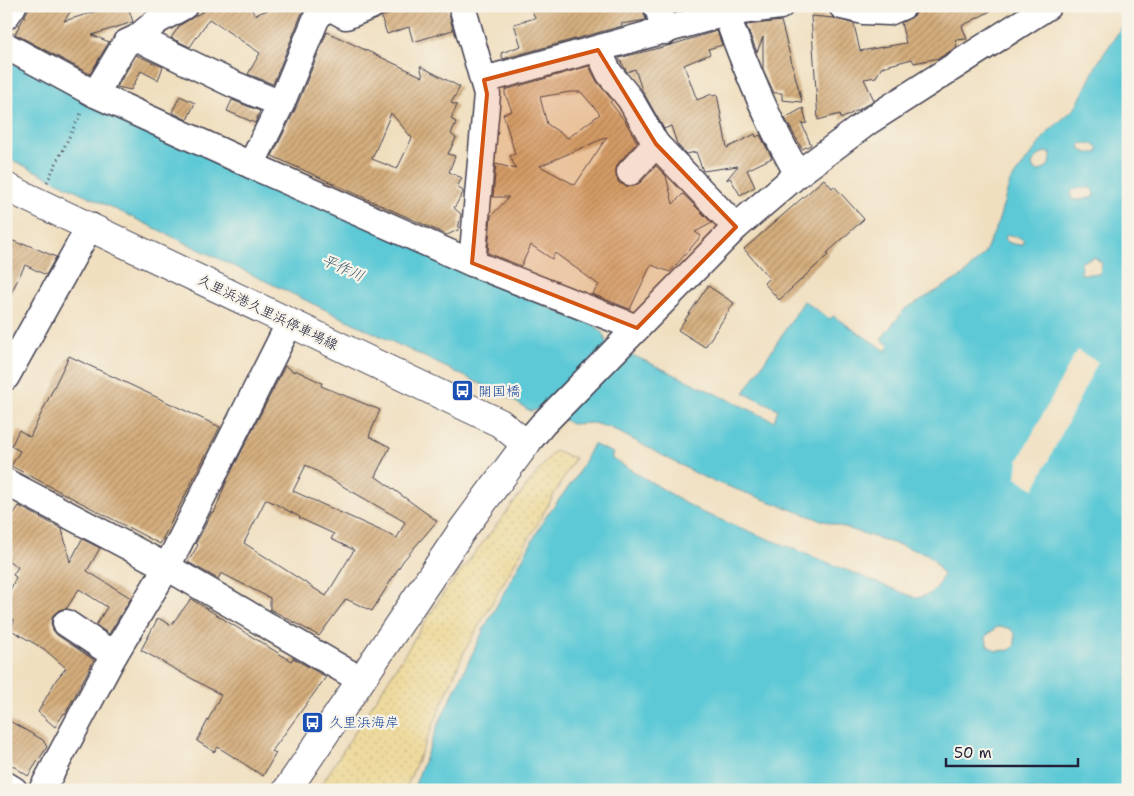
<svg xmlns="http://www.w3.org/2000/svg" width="1134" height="796" font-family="'Shantell Sans','Klee One',sans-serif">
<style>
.sand{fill:url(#sand-dots);stroke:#887e6c}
.water{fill:#5dc9d6;stroke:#407688;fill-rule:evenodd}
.pier{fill:#f0dfbf}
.building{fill:url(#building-hatch);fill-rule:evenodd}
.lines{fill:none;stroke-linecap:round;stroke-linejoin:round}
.minor-casing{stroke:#413e4f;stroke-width:29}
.major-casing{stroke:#413e4f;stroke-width:30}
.path{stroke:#413e4f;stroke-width:3;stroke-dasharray:1 4;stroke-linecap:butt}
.minor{stroke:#fff;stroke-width:26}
.major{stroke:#fff;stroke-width:28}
.marked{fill:#d45411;fill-opacity:0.2;stroke:#d45411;stroke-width:4;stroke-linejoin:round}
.labels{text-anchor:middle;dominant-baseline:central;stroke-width:4.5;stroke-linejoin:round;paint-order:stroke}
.street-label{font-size:14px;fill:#22223b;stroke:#f7f3e8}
.transit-label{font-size:14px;fill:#164399;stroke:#f7f3e8;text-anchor:start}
.water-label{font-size:15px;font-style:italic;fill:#34546a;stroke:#f7f3e8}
</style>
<defs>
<pattern id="sand-dots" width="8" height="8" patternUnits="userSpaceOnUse" patternTransform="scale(1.25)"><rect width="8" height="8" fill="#eeda9e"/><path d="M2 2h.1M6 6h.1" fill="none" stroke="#ccbb89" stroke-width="1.8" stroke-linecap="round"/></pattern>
<pattern id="building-hatch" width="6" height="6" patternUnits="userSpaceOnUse" patternTransform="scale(1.25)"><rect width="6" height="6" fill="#d4ad7b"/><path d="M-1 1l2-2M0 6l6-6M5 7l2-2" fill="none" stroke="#ac8c66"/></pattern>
</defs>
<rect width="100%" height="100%" fill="#f7f3e8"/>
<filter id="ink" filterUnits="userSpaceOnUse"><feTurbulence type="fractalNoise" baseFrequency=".02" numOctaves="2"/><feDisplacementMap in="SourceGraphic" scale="10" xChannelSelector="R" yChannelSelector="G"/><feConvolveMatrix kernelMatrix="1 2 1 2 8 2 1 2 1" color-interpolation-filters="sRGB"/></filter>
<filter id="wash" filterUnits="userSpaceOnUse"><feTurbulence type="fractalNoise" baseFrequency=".0096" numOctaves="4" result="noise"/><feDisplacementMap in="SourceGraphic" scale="20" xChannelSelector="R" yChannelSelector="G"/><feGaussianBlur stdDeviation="1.12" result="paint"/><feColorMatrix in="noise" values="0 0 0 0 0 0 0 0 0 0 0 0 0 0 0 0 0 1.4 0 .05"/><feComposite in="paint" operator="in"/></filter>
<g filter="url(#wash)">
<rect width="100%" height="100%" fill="#f0dfbf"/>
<polygon class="sand" points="554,451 575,458 465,650 405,790 318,790 443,594"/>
<path class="water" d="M1128,18V790H413L438,725L486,625L545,518L576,477L593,444L613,453L611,458L701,512L916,598C934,594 936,591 943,575L934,560L927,554L815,518L705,478L611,428L593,423L571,424L546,409L530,411L508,397L6,157V60L561,313C583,321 604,321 607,348L639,358L774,421L778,409L744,393L804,301L830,319L833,316L886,351L889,345L881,339L905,309L964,275L984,254L997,226L1010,182L1048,132L1076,107L1097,64ZM1085,143L1093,144L1099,149L1097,153H1088L1081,150L1080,144ZM1045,152L1051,153C1052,163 1049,166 1040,171L1034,170L1032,165C1034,159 1039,155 1045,152ZM1076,188H1090L1095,192L1094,197L1080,200L1071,199V193ZM1008,235L1019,237L1024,241L1022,245L1013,244L1006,241L1005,237ZM1094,257L1102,263L1100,274H1081V262ZM997,627L1009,628L1015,634V645L1010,650L996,651L987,645L986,636Z"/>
<polygon class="pier" points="1077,350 1098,362 1034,489 1016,478 1018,461"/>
<g id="blocks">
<g class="building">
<polygon points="30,6 74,6 64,21 114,6 128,6 133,22 92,35 109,42 90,74 15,34"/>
<polygon points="212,6 249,6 255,15 277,6 307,6 302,13 273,84 248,74 260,53 209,19 190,47 171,38 180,25"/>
<polygon points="409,6 447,6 453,30 413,42 409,27 387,34 381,17"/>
<polygon points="530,6 642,6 646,20 621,24 622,26 503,59 501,53 521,46 514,24 535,18"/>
<polygon points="928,6 1000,6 962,26 967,39 955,40 957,47 939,58 914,63 912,59 882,67 876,77 864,79 874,100 858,110 841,119 840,114 818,120 811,16 834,18 854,24 860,51 906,43 901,23 915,15 917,10"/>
<polygon points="781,21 802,102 782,100 782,93 774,93 763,69 763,37 757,52 746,25"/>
<polygon points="717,31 722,45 708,49 710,54 684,65 697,100 712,94 713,96 717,94 727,148 755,134 756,137 760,135 772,158 747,170 755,187 740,195 730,178 727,180 727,179 738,166 703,171 696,152 686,154 677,144 671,126 664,129 642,90 635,69 627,72 619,58 671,45"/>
<path d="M327,32L423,77L420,66L460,87L451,103L457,105L451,119L456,122L451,134L456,138L448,154L455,156L449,172L462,178L457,187L463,191V193L454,208L461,214L458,230L447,235L272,156L295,110ZM391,113L412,138L397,169L372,159Z"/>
<polygon points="136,55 163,67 158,80 141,71 131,90 117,87"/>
<path d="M589,66L597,82L612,100L610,102L625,121L637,142L619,162L616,168V176L619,183L626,186H635L641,182L656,166L666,176L673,204L683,194L712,223L695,232L701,236L670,272L651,265L630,309L592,294L599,285L555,253L552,259L531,245L521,266L488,253L491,216L509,197H493L496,164L516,169L510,156L515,154L503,114L512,111L505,94V90ZM570,92H581L600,114L568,138L547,124L540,97ZM607,137L575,185L540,166Z"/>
<polygon points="180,96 195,103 187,120 172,112"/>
<polygon points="232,100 260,111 255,123 227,111"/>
<polygon points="803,108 807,123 802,124 811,145 802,149 785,118"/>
<polygon points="824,179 832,188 834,186 864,219 827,253 828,255 779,300 764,283 769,278 744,249"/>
<polygon points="6,238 23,245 23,243 56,257 46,275 25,265 6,303"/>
<polygon points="708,286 734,303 705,347 678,330"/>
<polygon points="69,356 220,427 160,544 11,466 20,451 11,446 19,430 30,437"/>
<path d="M285,366L294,372L295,370L322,383L321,386L380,410L369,436L390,447L375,476L437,521L403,561L372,611L346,599L319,636L270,609V598L221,573L218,579L188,562L198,545L196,543L212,512L214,513L227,480ZM306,465L405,522L397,538L293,491ZM266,499L300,517L299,518L334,534L331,539L354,550L326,596L244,543Z"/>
<polygon points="19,506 62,529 70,562 82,539 100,548 87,571 131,598 109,634 96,625 107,607 79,589 67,608 59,610 53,615 51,623 53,630 57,635 94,660 65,714 64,713 55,727 38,712 56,680 66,668 44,649 11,630 14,620 6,618 6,600 16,577 13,575 18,567 6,559 6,525"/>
<polygon points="191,599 291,661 293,658 326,677 272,751 276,753 263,776 218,747 214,752 197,741 221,695 141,650 158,618 171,625"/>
<polygon points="6,719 43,740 47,747 28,776 6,761"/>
</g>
</g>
</g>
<g filter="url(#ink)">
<use href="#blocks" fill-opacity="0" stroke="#413e4f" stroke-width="1"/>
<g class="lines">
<defs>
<g id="minor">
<polyline points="332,6 335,10 346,16 371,6"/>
<polyline points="462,6 487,94 472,263"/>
<polyline points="657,6 666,31"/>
<path d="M728,6L726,13C746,69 768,123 798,174"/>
<polyline points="842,6 864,11 889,12 903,6"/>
<polyline points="6,16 13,6"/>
<polyline points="137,38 233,84 281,104"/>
<polyline points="6,46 95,94 251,165 472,263 637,328"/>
<polyline points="598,50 609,73 630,99 656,144 736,227"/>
<polyline points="484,80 726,13 780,6"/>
<polyline points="95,94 126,43 137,38 157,21 184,6"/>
<polyline points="251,165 281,104 316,19 326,6"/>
<polyline points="630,172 656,144"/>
<polyline points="6,377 90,226"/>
<polyline points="526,444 543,424 736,227 798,174 869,121 1048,6"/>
<polyline points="6,482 167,567 361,680"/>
<polyline points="66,623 114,655"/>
<polyline points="6,785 14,790"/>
<polyline points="42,790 114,655 167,567 283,336"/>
</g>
<g id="major">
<polyline points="6,187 500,423 526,444"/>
<polyline points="287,790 463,529 526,444"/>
</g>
</defs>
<use href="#minor" class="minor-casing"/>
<use href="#major" class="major-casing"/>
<polyline class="path" points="47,182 82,111"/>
<use href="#minor" class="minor"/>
<use href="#major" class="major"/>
</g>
</g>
<path class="marked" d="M598,50L656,144L736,227L637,328L472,263L487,94L484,80Z"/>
<defs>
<symbol id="bus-square" viewBox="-11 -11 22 22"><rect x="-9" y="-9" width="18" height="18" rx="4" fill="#1a4fb4" stroke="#f7f3e8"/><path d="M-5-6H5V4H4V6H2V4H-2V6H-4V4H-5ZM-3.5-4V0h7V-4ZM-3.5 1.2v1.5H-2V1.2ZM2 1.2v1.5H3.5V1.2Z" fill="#fff"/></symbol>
</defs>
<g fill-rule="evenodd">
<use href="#bus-square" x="450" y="378" width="25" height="25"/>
<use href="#bus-square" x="300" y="710" width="25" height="25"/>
</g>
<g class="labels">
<g class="street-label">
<text transform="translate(268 312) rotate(26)">久里浜港久里浜停車場線</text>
</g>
<g class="transit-label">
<text x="478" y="391">開国橋</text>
<text x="329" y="722">久里浜海岸</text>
</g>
<g class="water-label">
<text transform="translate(343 268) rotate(24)">平作川</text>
</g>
</g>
<rect width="1134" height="796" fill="none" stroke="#f7f3e8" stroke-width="25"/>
<path d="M946 758v8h132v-8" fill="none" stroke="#22223b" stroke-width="2.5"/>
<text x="954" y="758" font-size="15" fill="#22223b" stroke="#f7f3e8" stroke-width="4" paint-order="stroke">50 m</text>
</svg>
